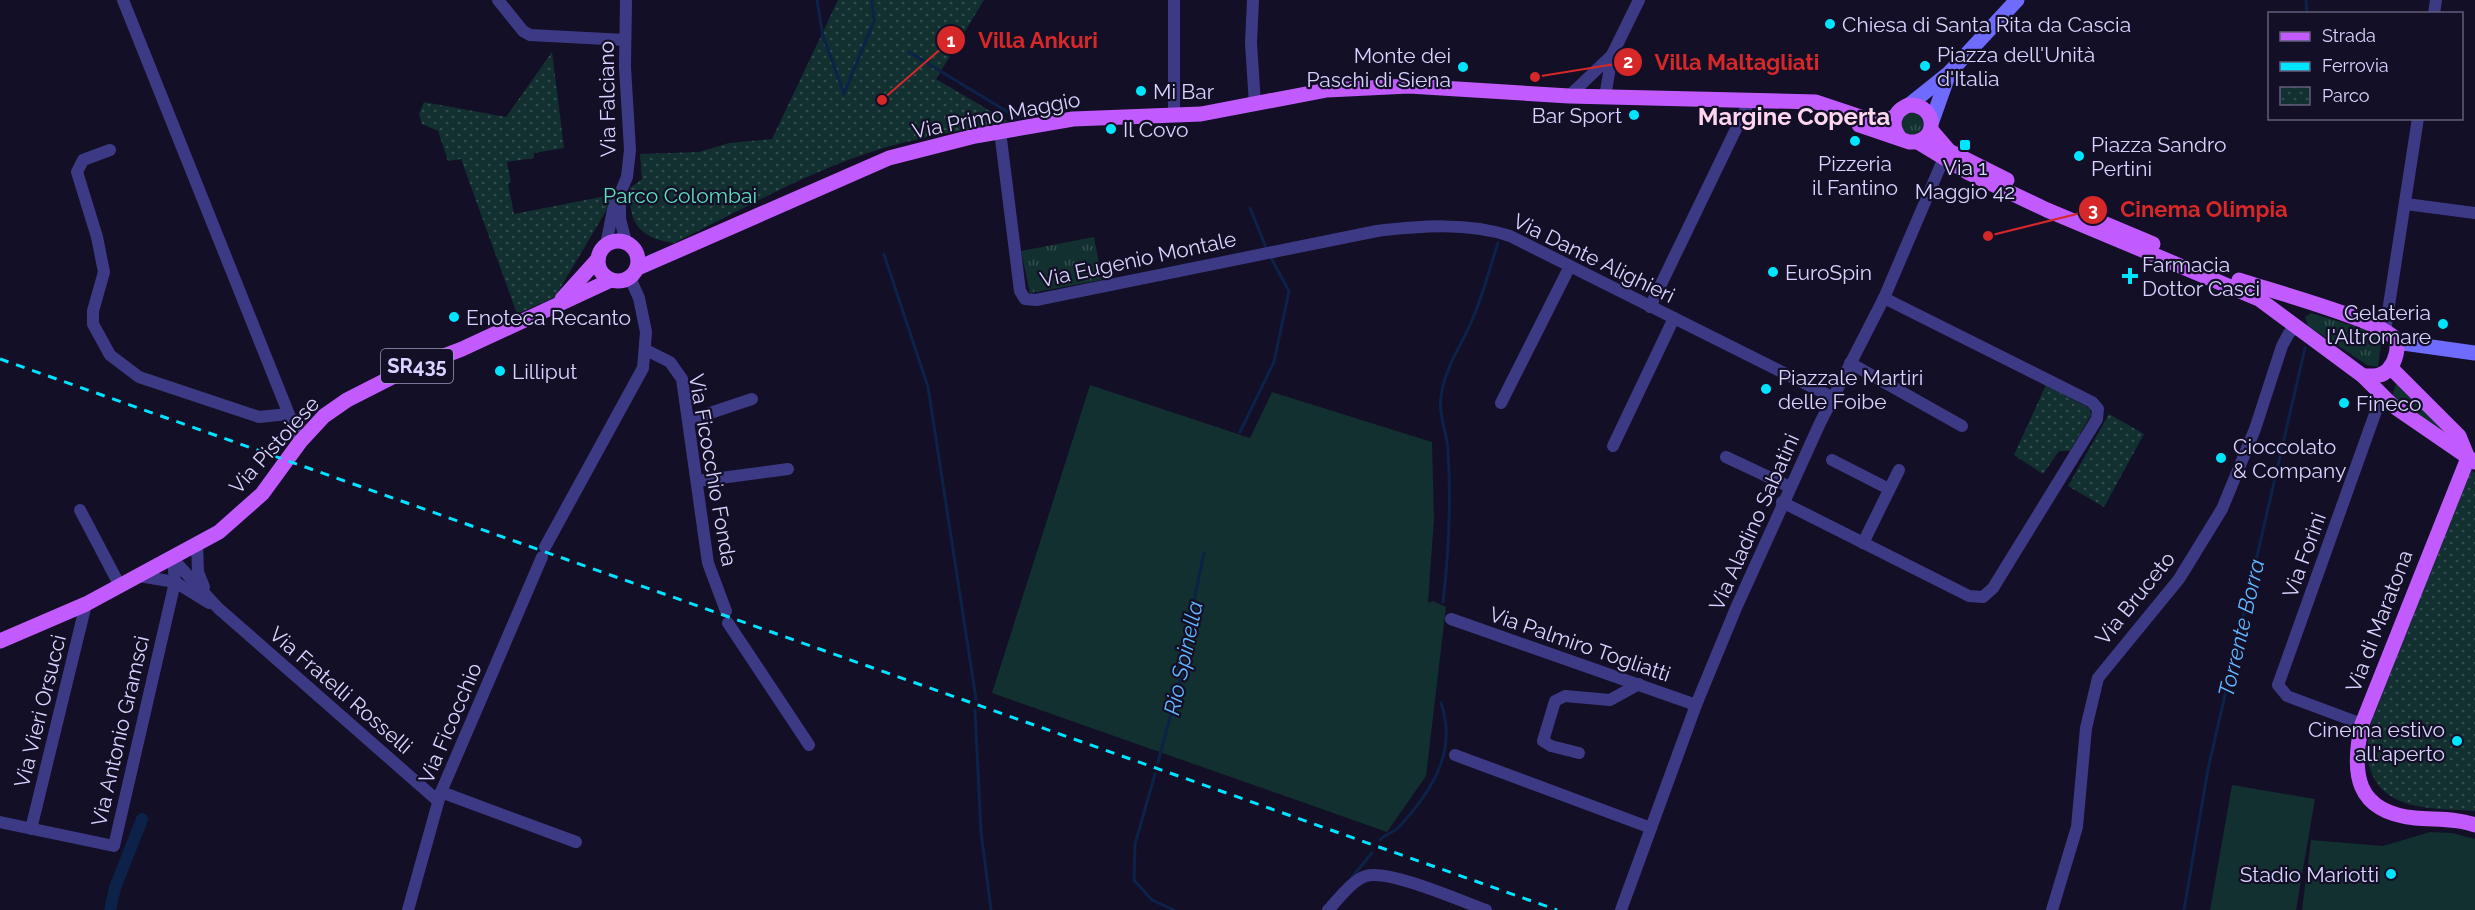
<svg xmlns="http://www.w3.org/2000/svg" width="2475" height="910" font-family="Raleway,sans-serif">
<style>
.grass{fill:url(#grass-tufts)}
.park{fill:url(#park-dots)}
.pitch{fill:#12302f}
.lines{fill:none;stroke-linecap:round;stroke-linejoin:round}
.stream{stroke:#0c2248;stroke-width:3}
.canal{stroke:#0c2248;stroke-width:12}
.street{stroke:#3d3a85;stroke-width:12}
.secondary{stroke:#6f6bff;stroke-width:15}
.primary{stroke:#c25bff;stroke-width:15}
.rail{stroke:#00e5ff;stroke-width:3;stroke-dasharray:9 8;stroke-linecap:butt}
.poi-dot{fill:#00e5ff;stroke:#130f26;stroke-width:2}
.labels{text-anchor:middle;dominant-baseline:central;stroke-width:4.5;stroke-linejoin:round;paint-order:stroke}
.shield{fill:#130f26;stroke:#9e99be;stroke-width:1.5}
.shield-label{font-size:20px;font-weight:bold;fill:#d9d4ff}
.poi-label{font-size:21px;fill:#d9d4ff;stroke:#130f26;text-anchor:start}
.street-label{font-size:21px;fill:#d9d4ff;stroke:#130f26}
.park-label{font-size:21px;fill:#5fe0c0;stroke:#130f26}
.water-label{font-size:22px;font-style:italic;fill:#62b6ff;stroke:#130f26}
.quarter-label{font-size:24px;font-weight:bold;fill:#ffd6f0;stroke:#130f26}
.leader{fill:none;stroke:#d62828;stroke-width:2}
.callout-dot{fill:#d62828;stroke:#130f26;stroke-width:2}
.mark-label{font-size:18px;text-anchor:middle;font-weight:bold;fill:#fff}
.callout-label{font-size:22px;text-anchor:middle;font-weight:bold;fill:#d62828;stroke:#130f26;stroke-width:4.5;stroke-linejoin:round;paint-order:stroke}
</style>
<defs>
<pattern id="grass-tufts" width="24" height="20" patternUnits="userSpaceOnUse" patternTransform="scale(1.5)"><rect width="24" height="20" fill="#12302f"/><path d="M3 7l-1-3M5 7V3M7 7l1-3M15 17l-1-3M17 17v-4M19 17l1-3" fill="none" stroke="#344d4e"/></pattern>
<pattern id="park-dots" width="8" height="8" patternUnits="userSpaceOnUse" patternTransform="scale(1.5)"><rect width="8" height="8" fill="#12302f"/><path d="M2 2h.1M6 6h.1" fill="none" stroke="#344d4e" stroke-width="1.8" stroke-linecap="round"/></pattern>
</defs>
<rect width="100%" height="100%" fill="#130f26"/>
<g class="grass">
<circle cx="1912" cy="124" r="11"/>
<polygon points="1094,237 1102,280 1030,293 1021,251"/>
<polygon points="2311,313 2382,335 2378,367 2367,365 2308,326 2305,317"/>
<polygon points="2397,381 2453,440 2391,399"/>
</g>
<g class="park">
<path d="M838,0H984L936,79L1009,122C964,130 918,137 874,151C805,173 739,211 674,243C640,238 628,224 630,188L642,179L640,154L699,152L729,143L772,139Z"/>
<polygon points="552,52 564,148 534,153 534,158 507,162 511,182 508,184 514,214 616,194 555,297 517,314 461,159 448,161 438,131 422,124 419,114 424,102 506,117"/>
<polygon points="2046,385 2089,408 2091,415 2070,451 2059,451 2043,474 2014,455"/>
<polygon points="2109,414 2144,434 2104,507 2068,486"/>
<path d="M2470,469L2475,473V811C2432,808 2374,813 2367,755C2366,745 2370,733 2371,723Z"/>
</g>
<g class="pitch">
<polygon points="1090,385 1250,438 1272,392 1432,442 1434,519 1428,603 1433,601 1446,607 1426,776 1387,832 992,693"/>
<polygon points="2232,785 2315,799 2296,910 2210,910"/>
<polygon points="2430,832 2452,833 2475,839 2475,910 2302,910 2311,840 2383,846"/>
</g>
<g class="lines">
<g class="stream">
<polyline points="817,0 823,36 844,93"/>
<polyline points="2306,0 2307,14"/>
<polyline points="909,52 1016,117 1049,111"/>
<polyline points="844,94 874,21 872,0"/>
<polyline points="1250,208 1267,250"/>
<polyline points="884,254 928,387 976,699"/>
<polyline points="1240,432 1274,362 1289,291 1270,256"/>
<path d="M1443,602C1449,552 1451,500 1448,450C1447,432 1438,414 1441,397C1444,370 1459,349 1470,325C1482,299 1489,270 1498,243"/>
<polyline points="975,710 981,832 991,910"/>
<polyline points="1158,762 1180,680 1180,668 1204,553"/>
<polyline points="1155,774 1135,844 1134,880 1152,900 1174,910"/>
<path d="M1380,840C1385,834 1393,833 1399,827C1431,792 1458,752 1441,703"/>
<polyline points="1352,877 1372,853"/>
<polyline points="2184,910 2208,769 2305,348"/>
</g>
<polyline class="canal" points="110,910 115,888 142,819"/>
<g class="street">
<polyline points="123,0 300,442"/>
<polyline points="498,0 523,31 530,35 625,40"/>
<polyline points="1253,0 1251,43 1255,104"/>
<polyline points="2434,14 2436,0"/>
<polyline points="1569,96 1612,55"/>
<polyline points="1605,97 1612,55 1639,0"/>
<polyline points="1174,116 1174,0"/>
<path d="M1000,131L1020,291L1025,299L1036,300L1377,231C1420,226 1468,222 1510,236L1832,397"/>
<polyline points="110,150 83,160 77,172 97,237 104,272 93,311 93,324 110,355 139,377 259,417 288,414"/>
<polyline points="620,202 620,219 626,242"/>
<polyline points="2406,204 2475,213"/>
<polyline points="606,245 613,210 627,177 630,150 625,67 626,0"/>
<polyline points="1650,307 1750,100"/>
<polyline points="2385,331 2418,118"/>
<polyline points="646,350 670,362 682,379 708,563 726,611"/>
<polyline points="1850,363 1962,426"/>
<polyline points="1501,403 1570,266"/>
<polyline points="689,420 752,399"/>
<polyline points="1613,446 1674,318"/>
<polyline points="1726,457 1790,487"/>
<polyline points="1832,460 1889,489"/>
<polyline points="698,481 788,469"/>
<polyline points="1782,502 1969,596 1983,597 1993,588 2097,419 2098,409 2092,402 1884,298"/>
<polyline points="80,510 120,586"/>
<polyline points="1863,543 1899,470"/>
<polyline points="197,544 198,572 204,587"/>
<polyline points="545,547 643,368 646,332 639,298 630,278"/>
<polyline points="173,559 218,608 438,801"/>
<polyline points="139,576 175,582 209,603"/>
<polyline points="1451,619 1696,705"/>
<polyline points="728,623 809,745"/>
<polyline points="2362,724 2287,696 2278,685 2381,397"/>
<polyline points="1579,753 1551,746 1543,741 1555,701 1565,696 1610,700 1639,684"/>
<polyline points="1455,755 1651,828"/>
<polyline points="441,792 576,842"/>
<polyline points="0,822 114,846 175,582 173,559"/>
<polyline points="31,829 86,604"/>
<polyline points="408,910 441,792 542,557"/>
<path d="M1328,910C1338,900 1352,880 1366,876C1389,869 1461,901 1486,910"/>
<polyline points="1621,910 1696,705 1736,608 1820,423 1884,298 1943,160"/>
<polyline points="2052,910 2077,827 2086,728 2098,678 2179,579 2222,509 2255,429 2282,346 2289,333 2297,327"/>
</g>
<g class="secondary">
<polyline points="1909,105 1949,73 2017,0"/>
<polyline points="1932,121 1948,76"/>
<polyline points="2396,342 2475,353"/>
</g>
<g class="primary">
<path d="M1859,125L1909,142C1939,144 1938,104 1909,105C1893,111 1889,126 1901,139"/>
<polyline points="1931,130 1949,151 2007,180"/>
<polyline points="1918,142 1969,173 2047,210 2259,299 2363,376 2392,405 2475,462"/>
<polyline points="2084,215 2153,244"/>
<circle cx="618" cy="261" r="20"/>
<polyline points="638,268 889,158 975,136 1073,119 1201,114 1327,90 1409,86 1569,96 1816,102 1870,120 1894,118"/>
<path d="M2239,280C2265,289 2384,321 2395,339C2400,347 2395,362 2389,369C2382,377 2373,376 2363,376"/>
<polyline points="562,299 598,259"/>
<polyline points="2390,367 2459,436 2468,458"/>
<path d="M2468,458L2362,724C2351,773 2355,812 2415,818C2435,820 2456,818 2475,825"/>
<polyline points="0,641 86,604 219,532 262,494 300,442 324,416 347,400 402,372 462,349 611,280"/>
</g>
<polyline class="rail" points="0,359 1557,910"/>
</g>
<g class="poi-dot">
<circle cx="1830" cy="24" r="6"/>
<circle cx="1925" cy="66" r="6"/>
<circle cx="1463" cy="67" r="6"/>
<circle cx="1141" cy="91" r="6"/>
<circle cx="1634" cy="115" r="6"/>
<circle cx="1111" cy="129" r="6"/>
<circle cx="1855" cy="141" r="6"/>
<rect x="1959" y="139" width="12" height="12" rx="3"/>
<circle cx="2079" cy="156" r="6"/>
<circle cx="1773" cy="272" r="6"/>
<path d="M2127 267h6v6h6v6h-6v6h-6v-6h-6v-6h6z"/>
<circle cx="454" cy="317" r="6"/>
<circle cx="2443" cy="324" r="6"/>
<circle cx="500" cy="371" r="6"/>
<circle cx="1766" cy="389" r="6"/>
<circle cx="2344" cy="403" r="6"/>
<circle cx="2221" cy="458" r="6"/>
<circle cx="2457" cy="741" r="6"/>
<circle cx="2391" cy="874" r="6"/>
</g>
<g class="labels">
<rect class="shield" x="381" y="349" width="72" height="34" rx="4.5"/>
<g class="shield-label">
<text x="417" y="366">SR435</text>
</g>
<g class="poi-label">
<text x="1842" y="24">Chiesa di Santa Rita da Cascia</text>
<text x="1937" y="54">Piazza dell'Unità<tspan x="1937" dy="24">d'Italia</tspan></text>
<text x="1451" y="55" text-anchor="end">Monte dei<tspan x="1451" dy="24">Paschi di Siena</tspan></text>
<text x="1153" y="91">Mi Bar</text>
<text x="1622" y="115" text-anchor="end">Bar Sport</text>
<text x="1123" y="129">Il Covo</text>
<text x="2091" y="144">Piazza Sandro<tspan x="2091" dy="24">Pertini</tspan></text>
<text x="1855" y="163" text-anchor="middle">Pizzeria<tspan x="1855" dy="24">il Fantino</tspan></text>
<text x="1965" y="167" text-anchor="middle">Via 1<tspan x="1965" dy="24">Maggio 42</tspan></text>
<text x="2142" y="264">Farmacia<tspan x="2142" dy="24">Dottor Casci</tspan></text>
<text x="1785" y="272">EuroSpin</text>
<text x="2431" y="312" text-anchor="end">Gelateria<tspan x="2431" dy="24">l'Altromare</tspan></text>
<text x="466" y="317">Enoteca Recanto</text>
<text x="512" y="371">Lilliput</text>
<text x="1778" y="377">Piazzale Martiri<tspan x="1778" dy="24">delle Foibe</tspan></text>
<text x="2356" y="403">Fineco</text>
<text x="2233" y="446">Cioccolato<tspan x="2233" dy="24">&amp; Company</tspan></text>
<text x="2445" y="729" text-anchor="end">Cinema estivo<tspan x="2445" dy="24">all'aperto</tspan></text>
<text x="2379" y="874" text-anchor="end">Stadio Mariotti</text>
</g>
<g class="street-label">
<text transform="translate(607 99) rotate(-91)">Via Falciano</text>
<text transform="translate(996 115) rotate(-11)">Via Primo Maggio</text>
<text transform="translate(1594 258) rotate(26)">Via Dante Alighieri</text>
<text transform="translate(1138 259) rotate(-12)">Via Eugenio Montale</text>
<text transform="translate(274 445) rotate(-48)">Via Pistoiese</text>
<text transform="translate(713 470) rotate(80)">Via Ficocchio Fonda</text>
<text transform="translate(1754 522) rotate(-66)">Via Aladino Sabatini</text>
<text transform="translate(2304 555) rotate(-70)">Via Forini</text>
<text transform="translate(2135 598) rotate(-51)">Via Bruceto</text>
<text transform="translate(2379 621) rotate(-69)">Via di Maratona</text>
<text transform="translate(1580 644) rotate(19)">Via Palmiro Togliatti</text>
<text transform="translate(341 690) rotate(41)">Via Fratelli Rosselli</text>
<text transform="translate(40 711) rotate(-76)">Via Vieri Orsucci</text>
<text transform="translate(450 723) rotate(-67)">Via Ficocchio</text>
<text transform="translate(120 731) rotate(-77)">Via Antonio Gramsci</text>
</g>
<g class="park-label">
<text x="680" y="195">Parco Colombai</text>
</g>
<g class="water-label">
<text transform="translate(2241 628) rotate(-77)">Torrente Borra</text>
<text transform="translate(1183 658) rotate(-78)">Rio Spinella</text>
</g>
<g class="quarter-label">
<text x="1794" y="116">Margine Coperta</text>
</g>
</g>
<path class="leader" d="M882 100L951 40M1535 77L1628 62M1988 236L2093 210"/>
<g class="callout-dot">
<circle cx="882" cy="100" r="6"/>
<circle cx="1535" cy="77" r="6"/>
<circle cx="1988" cy="236" r="6"/>
<circle cx="951" cy="40" r="15"/>
<circle cx="1628" cy="62" r="15"/>
<circle cx="2093" cy="210" r="15"/>
</g>
<g class="mark-label">
<text x="951" y="47">1</text>
<text x="1628" y="68">2</text>
<text x="2093" y="216">3</text>
</g>
<g class="callout-label">
<text x="1038" y="48">Villa Ankuri</text>
<text x="1737" y="70">Villa Maltagliati</text>
<text x="2204" y="217">Cinema Olimpia</text>
</g>
<rect x="2268" y="12" width="195" height="108" fill="#130f26" stroke="#625e7d" stroke-width="1.5"/>
<rect x="2280" y="32" width="30" height="9" fill="#c25bff" stroke="#625e7d" stroke-width="1.5"/>
<text x="2322" y="42" font-size="18" fill="#d9d4ff">Strada</text>
<rect x="2280" y="62" width="30" height="9" fill="#00e5ff" stroke="#625e7d" stroke-width="1.5"/>
<text x="2322" y="72" font-size="18" fill="#d9d4ff">Ferrovia</text>
<rect x="2280" y="87" width="30" height="18" fill="url(#park-dots)" stroke="#625e7d" stroke-width="1.5"/>
<text x="2322" y="102" font-size="18" fill="#d9d4ff">Parco</text>
</svg>
